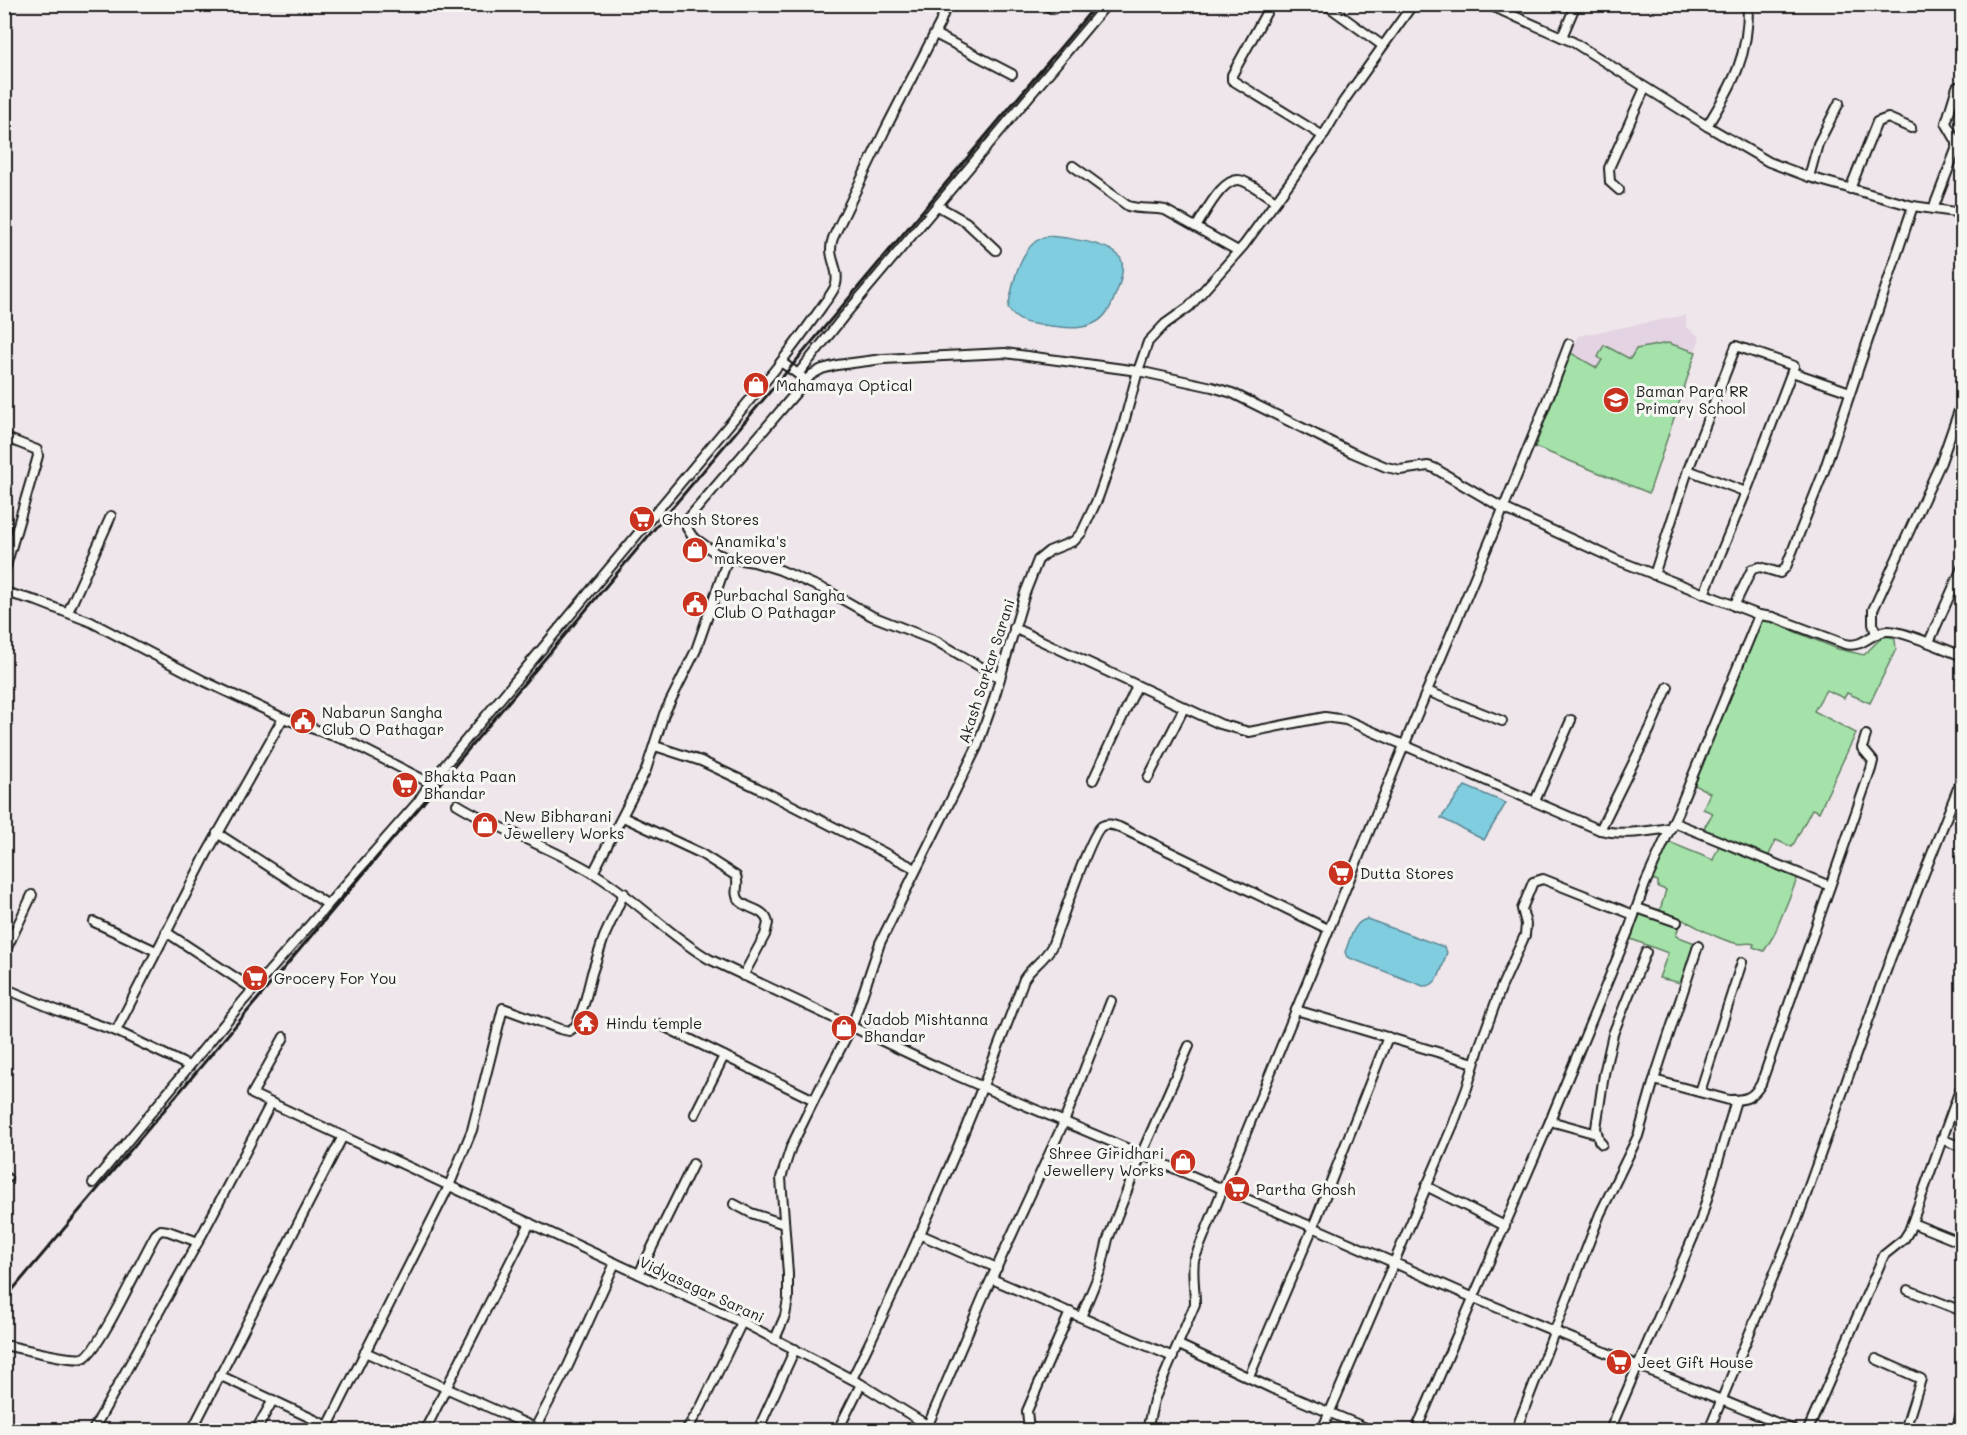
<svg xmlns="http://www.w3.org/2000/svg" width="1967" height="1435" font-family="Mali,sans-serif">
<style>
.built{fill:#e4d3e2}
.green{fill:#a4e2a9;stroke:#607f62;stroke-width:1.5}
.water{fill:#81cde0;stroke:#598692;stroke-width:1.5}
.lines{fill:none;stroke-linecap:round;stroke-linejoin:round}
.street-casing{stroke:#1c1c1c;stroke-width:12}
.street{stroke:#f6f6f2;stroke-width:8}
.rail{stroke:#1c1c1c;stroke-width:3}
.labels{text-anchor:middle;dominant-baseline:central;stroke-width:6;stroke-linejoin:round;paint-order:stroke}
.poi-label{font-size:15px;fill:#1c1c1c;stroke:#f6f6f2;text-anchor:start}
.street-label{font-size:15px;fill:#1c1c1c;stroke:#f6f6f2}
</style>
<rect width="100%" height="100%" fill="#eee6eb"/>
<filter id="ink" filterUnits="userSpaceOnUse"><feTurbulence type="fractalNoise" baseFrequency=".0167" numOctaves="2"/><feDisplacementMap in="SourceGraphic" scale="12" xChannelSelector="R" yChannelSelector="G"/><feConvolveMatrix kernelMatrix="1 2 1 2 8 2 1 2 1" color-interpolation-filters="sRGB"/></filter>
<g filter="url(#ink)">
<polygon class="built" points="1686,315 1686,327 1700,337 1649,493 1535,447 1578,336"/>
<g class="green">
<polygon points="1668,343 1696,352 1649,493 1535,447 1571,353 1597,368 1602,360 1598,357 1604,345 1630,359 1636,349"/>
<path d="M1761,621H1768L1838,649L1864,655L1883,636L1892,637L1895,640L1896,649L1870,703L1847,693L1844,698L1826,690L1814,711L1856,733L1819,812L1812,809L1792,847L1776,840L1768,857L1784,864L1793,863V867L1799,868L1800,872L1774,935L1764,951L1753,947L1754,944C1748,942 1745,944 1740,944C1720,941 1699,927 1681,919L1676,936L1695,943L1681,983L1659,978L1668,953L1628,938L1642,905L1660,910L1666,890L1658,887V881L1651,879L1664,847L1667,848L1669,842L1713,860L1720,843L1705,837V826L1713,813L1703,809L1710,793L1693,784Z"/>
</g>
<g class="water">
<path d="M1048,236C1064,237 1113,243 1121,259C1125,268 1120,283 1117,291C1114,297 1112,306 1107,312C1093,333 1064,328 1043,325C1027,324 1017,322 1008,308C1012,288 1018,255 1035,242C1038,239 1044,238 1048,236Z"/>
<polygon points="1465,786 1506,803 1484,840 1441,818"/>
<path d="M1367,919L1444,947L1447,952C1442,966 1440,987 1423,986L1347,957L1345,952C1350,940 1353,922 1367,919Z"/>
</g>
<g class="lines">
<defs>
<g id="street">
<polyline points="1044,4 1053,9"/>
<polyline points="1271,4 1232,75 1232,80 1323,136"/>
<polyline points="1325,4 1383,46"/>
<polyline points="1487,4 1573,42 1707,126 1769,162 1809,177 1913,206 1962,213"/>
<polyline points="935,34 1012,74"/>
<polyline points="1562,37 1576,4"/>
<path d="M1707,126C1733,84 1749,56 1748,4"/>
<path d="M1073,166L1128,206C1140,210 1152,207 1165,210L1238,251"/>
<polyline points="1809,177 1818,144 1839,103"/>
<polyline points="1850,189 1877,122 1888,118 1911,128"/>
<polyline points="1619,190 1610,182 1609,168 1645,88"/>
<polyline points="938,206 966,222 996,250"/>
<polyline points="1933,209 1957,147 1957,142 1946,123 1957,87"/>
<path d="M1196,227C1205,214 1224,173 1243,181C1255,186 1266,195 1276,201"/>
<polyline points="781,362 802,377"/>
<polyline points="1792,372 1850,392"/>
<polyline points="798,374 844,316 1107,4"/>
<polyline points="4,437 37,450 38,456 4,573"/>
<polyline points="1688,470 1746,492"/>
<polyline points="1654,575 1688,470 1736,346 1794,366 1746,492 1704,594"/>
<polyline points="4,592 37,601 91,622 204,681 283,718 348,741 430,783"/>
<polyline points="1734,606 1752,569 1760,567 1780,573 1786,567 1824,471 1913,206"/>
<polyline points="68,612 111,516"/>
<path d="M1014,628L1220,724L1249,732L1325,717L1346,720L1600,830C1623,836 1647,831 1671,828"/>
<polyline points="1876,634 1873,624 1873,610 1941,462 1962,402"/>
<polyline points="1929,642 1962,568"/>
<polyline points="1000,678 936,641 872,616 828,591 780,570 754,562 728,558 717,554 692,536 687,528 687,520 811,375 822,369 837,365 883,359 1005,353 1138,371 1148,342 1165,324 1189,307 1244,245 1298,171 1323,136 1343,102 1413,4"/>
<polyline points="1427,691 1502,721"/>
<polyline points="655,746 701,761 758,788 916,869"/>
<polyline points="1148,778 1184,708"/>
<polyline points="1093,780 1137,686"/>
<polyline points="1535,801 1571,720"/>
<path d="M457,804C501,831 551,847 595,874C636,899 668,935 709,959L933,1065L1008,1098L1322,1231L1474,1298L1794,1430"/>
<path d="M623,817L700,853L736,876C740,884 733,893 739,900C747,910 765,908 768,923L765,935L743,976"/>
<polyline points="1673,822 1830,886"/>
<polyline points="1600,830 1650,729 1668,687"/>
<polyline points="217,833 327,904"/>
<polyline points="593,873 646,770 664,714 696,650 728,558"/>
<polyline points="1637,908 1677,922"/>
<polyline points="94,922 156,951"/>
<polyline points="166,932 253,989"/>
<polyline points="4,954 32,895"/>
<polyline points="4,988 56,1010 116,1031 189,1066"/>
<polyline points="1296,1010 1474,1063"/>
<path d="M659,1024L814,1100L852,1026L880,943L977,747L993,702L1025,593L1038,560L1049,551L1074,541L1082,532L1098,498L1122,430L1138,371L1212,387L1232,393L1351,452L1386,467L1400,470L1428,466L1434,468L1501,507L1617,560L1759,615L1773,617L1845,644C1865,648 1870,632 1887,631C1902,630 1947,650 1962,656"/>
<polyline points="116,1031 207,853 283,718"/>
<polyline points="284,1037 252,1094 742,1322 861,1384 935,1430"/>
<path d="M1654,1080L1729,1100C1745,1100 1752,1099 1761,1084L1871,769L1873,761L1862,748L1866,735"/>
<polyline points="1700,1092 1742,962"/>
<polyline points="695,1114 724,1056"/>
<polyline points="1550,1121 1597,1134"/>
<polyline points="1941,1139 1962,1147"/>
<polyline points="1602,1144 1599,1141 1596,1128 1604,1074 1613,1034 1646,952"/>
<polyline points="4,1177 7,1178"/>
<path d="M93,1183L244,1000L418,802L430,783L773,372C790,351 806,329 821,308C826,300 834,292 836,284C840,267 826,258 833,238L886,128L940,23L947,4"/>
<polyline points="1426,1186 1505,1226"/>
<polyline points="734,1204 751,1213 784,1224"/>
<polyline points="1912,1223 1962,1243"/>
<polyline points="919,1234 997,1268"/>
<polyline points="639,1274 693,1164"/>
<polyline points="992,1279 1173,1357"/>
<polyline points="1908,1290 1962,1311"/>
<polyline points="1081,1317 1101,1269 1108,1239 1141,1155 1189,1046"/>
<polyline points="775,1339 785,1316 788,1299 788,1274 781,1178 791,1147 814,1100"/>
<polyline points="1179,1345 1271,1388 1371,1430"/>
<path d="M9,1346C25,1349 70,1361 83,1358C98,1355 144,1253 156,1234L161,1230L168,1231L198,1242"/>
<polyline points="365,1352 540,1430"/>
<polyline points="1876,1359 1921,1379 1905,1430"/>
<polyline points="219,1375 328,1426"/>
<polyline points="1249,1377 1313,1227 1388,1037"/>
<path d="M852,1379C916,1249 974,1115 1024,979C1032,966 1044,961 1052,946C1059,928 1091,832 1102,826C1108,823 1113,825 1119,827L1328,929"/>
<polyline points="928,1425 983,1297 1064,1122 1111,1001"/>
<polyline points="93,1430 204,1231 271,1103"/>
<polyline points="192,1430 343,1136"/>
<polyline points="256,1430 273,1400"/>
<polyline points="326,1430 449,1186 472,1130 503,1008 560,1029 569,1031 576,1026 585,1001 592,973 604,937 624,893"/>
<polyline points="425,1430 530,1223"/>
<polyline points="534,1430 568,1366 615,1263"/>
<polyline points="686,1430 701,1407 742,1322"/>
<polyline points="758,1430 795,1349"/>
<polyline points="838,1430 861,1384"/>
<polyline points="1029,1430 1027,1411 1070,1312"/>
<path d="M1147,1430L1154,1400L1195,1304C1195,1289 1192,1275 1194,1260C1263,1094 1330,925 1399,758C1456,620 1516,484 1569,344"/>
<polyline points="1322,1430 1453,1125 1467,1088 1480,1045 1501,988 1525,935 1526,924 1522,909 1533,882 1543,879 1634,915"/>
<polyline points="1416,1430 1550,1121 1628,932 1645,884 1679,809 1759,615"/>
<polyline points="1516,1430 1600,1214 1638,1136 1654,1080 1698,946"/>
<polyline points="1610,1430 1701,1219 1736,1100"/>
<polyline points="1709,1430 1798,1217 1891,957 1962,778"/>
<polyline points="1808,1430 1884,1255 1904,1239 1909,1231 1962,1084"/>
<polyline points="1956,1430 1962,1411"/>
</g>
</defs>
<use href="#street" class="street-casing"/>
<use href="#street" class="street"/>
<polyline class="rail" points="4,1300 1097,4"/>
</g>
</g>
<defs>
<symbol id="shop-disc" viewBox="-11 -11 22 22"><circle r="9.5" fill="#c8321e" stroke="#f6f6f2"/><path d="M-5-2.5h2.3a2.7 3.5 0 0 1 5.4 0H5L5.5 6h-11ZM-1.5-2.5h3a1.5 2.3 0 0 0-3 0Z" fill="#fff"/></symbol>
<symbol id="school-disc" viewBox="-11 -11 22 22"><circle r="9.5" fill="#c8321e" stroke="#f6f6f2"/><path d="M0-5L7-2L0 1L-7-2ZM-4 1L0 2.5L4 1V4Q0 6-4 4Z" fill="#fff"/></symbol>
<symbol id="supermarket-disc" viewBox="-11 -11 22 22"><circle r="9.5" fill="#c8321e" stroke="#f6f6f2"/><path d="M-6-5.5h2.5l.6 2H6L4.5 2H-2.5L-4.4-4H-6ZM-1.5 3.2a1.3 1.3 0 1 0 .1 0ZM3 3.2a1.3 1.3 0 1 0 .1 0Z" fill="#fff"/></symbol>
<symbol id="civic-disc" viewBox="-11 -11 22 22"><circle r="9.5" fill="#c8321e" stroke="#f6f6f2"/><path d="M-.6-6.5H3V-4.5H.6V-3L4-1V1h2V6H-6V1h2V-1L-.6-3ZM-1.2 2.5V6h2.4V2.5Z" fill="#fff"/></symbol>
<symbol id="temple-disc" viewBox="-11 -11 22 22"><circle r="9.5" fill="#c8321e" stroke="#f6f6f2"/><path d="M0-6L5-2H3V0L6.5 2.5H4V6H1.5V3h-3V6H-4V2.5H-6.5L-3 0V-2H-5Z" fill="#fff"/></symbol>
</defs>
<g fill-rule="evenodd">
<use href="#shop-disc" x="741" y="370" width="30" height="30"/>
<use href="#school-disc" x="1601" y="385" width="30" height="30"/>
<use href="#supermarket-disc" x="627" y="504" width="30" height="30"/>
<use href="#shop-disc" x="680" y="535" width="30" height="30"/>
<use href="#civic-disc" x="680" y="589" width="30" height="30"/>
<use href="#civic-disc" x="288" y="706" width="30" height="30"/>
<use href="#supermarket-disc" x="390" y="770" width="30" height="30"/>
<use href="#shop-disc" x="470" y="810" width="30" height="30"/>
<use href="#supermarket-disc" x="1326" y="858" width="30" height="30"/>
<use href="#supermarket-disc" x="240" y="963" width="30" height="30"/>
<use href="#temple-disc" x="571" y="1008" width="30" height="30"/>
<use href="#shop-disc" x="829" y="1013" width="30" height="30"/>
<use href="#shop-disc" x="1168" y="1147" width="30" height="30"/>
<use href="#supermarket-disc" x="1222" y="1174" width="30" height="30"/>
<use href="#supermarket-disc" x="1604" y="1347" width="30" height="30"/>
</g>
<g class="labels">
<g class="poi-label">
<text x="776" y="385">Mahamaya Optical</text>
<text x="1636" y="391">Baman Para RR<tspan x="1636" dy="17">Primary School</tspan></text>
<text x="662" y="519">Ghosh Stores</text>
<text x="714" y="541">Anamika's<tspan x="714" dy="17">makeover</tspan></text>
<text x="714" y="595">Purbachal Sangha<tspan x="714" dy="17">Club O Pathagar</tspan></text>
<text x="322" y="712">Nabarun Sangha<tspan x="322" dy="17">Club O Pathagar</tspan></text>
<text x="424" y="776">Bhakta Paan<tspan x="424" dy="17">Bhandar</tspan></text>
<text x="504" y="816">New Bibharani<tspan x="504" dy="17">Jewellery Works</tspan></text>
<text x="1360" y="873">Dutta Stores</text>
<text x="274" y="978">Grocery For You</text>
<text x="864" y="1019">Jadob Mishtanna<tspan x="864" dy="17">Bhandar</tspan></text>
<text x="606" y="1023">Hindu temple</text>
<text x="1164" y="1153" text-anchor="end">Shree Giridhari<tspan x="1164" dy="17">Jewellery Works</tspan></text>
<text x="1256" y="1189">Partha Ghosh</text>
<text x="1638" y="1362">Jeet Gift House</text>
</g>
<g class="street-label">
<text transform="translate(986 671) rotate(-72)">Akash Sarkar Sarani</text>
<text transform="translate(702 1289) rotate(25)">Vidyasagar Sarani</text>
</g>
</g>
<rect width="1967" height="1435" fill="none" stroke="#f6f6f2" stroke-width="24"/>
<rect x="12" y="12" width="1943" height="1411" fill="none" stroke="#1c1c1c" stroke-width="2" filter="url(#ink)"/>
</svg>
